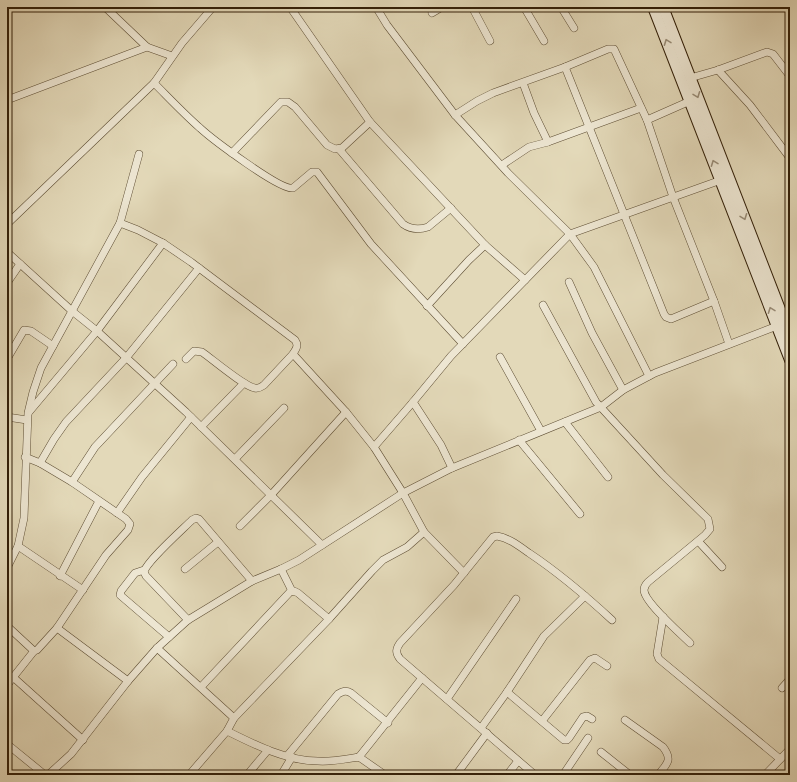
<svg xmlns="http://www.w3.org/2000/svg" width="797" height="782" font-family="Vollkorn,serif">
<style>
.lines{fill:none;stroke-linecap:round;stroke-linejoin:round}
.street-casing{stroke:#5e4e34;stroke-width:8}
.secondary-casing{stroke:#321f08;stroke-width:12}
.street{stroke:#ede6d2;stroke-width:7}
.secondary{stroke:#ede6d2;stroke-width:10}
.oneway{stroke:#998c77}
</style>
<rect width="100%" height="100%" fill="#e3d9b9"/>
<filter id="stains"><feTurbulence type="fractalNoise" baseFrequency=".005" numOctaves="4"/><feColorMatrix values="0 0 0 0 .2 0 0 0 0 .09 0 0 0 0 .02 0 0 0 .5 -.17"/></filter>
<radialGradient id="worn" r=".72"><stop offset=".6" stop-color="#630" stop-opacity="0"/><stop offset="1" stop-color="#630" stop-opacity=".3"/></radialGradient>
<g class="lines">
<defs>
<g id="street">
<polyline points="105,7 147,47 172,56"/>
<polyline points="290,7 370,122 485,245 525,280"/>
<polyline points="376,7 387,25 455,115 508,173 570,234 594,267 649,376"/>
<polyline points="472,7 490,41"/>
<polyline points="524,7 544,41"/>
<polyline points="561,7 574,28"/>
<polyline points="432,13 442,7"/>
<polyline points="565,67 664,314 666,317 671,319 714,301 729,344"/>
<polyline points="718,70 750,105 790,158"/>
<polyline points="690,78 718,70 767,52 773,54 790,76"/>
<path d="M154,83C169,98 184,114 200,128C212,139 281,191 293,188L312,172H317L371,244L463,344"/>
<polyline points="523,83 534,113 548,142"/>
<polyline points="7,100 147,47"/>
<polyline points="455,115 477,101 493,93 565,67 608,49 614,49 647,120 673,197 714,301"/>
<polyline points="647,120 690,101"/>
<path d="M339,149L403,224C410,229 419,230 428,227L451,208"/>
<polyline points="232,153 281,102 288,102 295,107 327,145 335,149 342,148 370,122"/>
<polyline points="502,165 529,147 548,142 641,108"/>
<path d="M120,223L138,230L163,243L191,262L295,340C299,346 296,349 293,354L264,385C261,387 259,389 255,388C245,387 212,359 202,352L194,351L186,359"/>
<polyline points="7,224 154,83 182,43 213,7"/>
<polyline points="7,252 72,311 97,331 186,412 322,545"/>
<polyline points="569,282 592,333 623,390"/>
<polyline points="7,283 20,264"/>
<path d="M543,305L596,402L663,475L708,519L710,529L705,535L648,582C646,584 644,587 644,590C644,602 681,634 690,643"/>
<polyline points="427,306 469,260 485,245"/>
<polyline points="293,354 346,412 374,447 403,493 424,532 464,573"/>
<polyline points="500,357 541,431"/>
<polyline points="7,359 24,330 31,331 53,346"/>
<polyline points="413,402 441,445 452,468"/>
<polyline points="29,412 97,331 163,243"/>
<polyline points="7,417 27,420"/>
<polyline points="565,422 608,477"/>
<polyline points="201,427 244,383"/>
<polyline points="519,440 580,514"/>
<polyline points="374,447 413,402 451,356 570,234 721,180"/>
<polyline points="235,459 284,408"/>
<polyline points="40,463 54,439 66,422 126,358 199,268"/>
<polyline points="72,482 95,447 173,364"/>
<polyline points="117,513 142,477 191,417"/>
<polyline points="240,526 271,495 346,412"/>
<polyline points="699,542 722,567"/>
<polyline points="18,546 83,590"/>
<polyline points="7,568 18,546 24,518 28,413 33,392 41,368 120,223 139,154"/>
<polyline points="185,569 218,542"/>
<polyline points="281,569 292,591"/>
<polyline points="144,570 135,573 121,591 120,595 169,637"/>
<polyline points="60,576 99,501"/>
<polyline points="663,617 657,654 659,659 780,759"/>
<path d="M188,620L146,576L144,572C146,562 183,529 192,520L196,518L199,519L252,581"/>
<polyline points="7,626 34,651"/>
<polyline points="57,628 128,681"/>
<polyline points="157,648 234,718"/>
<polyline points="13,677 83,740"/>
<polyline points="7,685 34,651 37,650 57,628 106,555 128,530 130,524 126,519 72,482 40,463 25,457"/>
<polyline points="201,687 290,592 294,591 298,593 329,619"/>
<polyline points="782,688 790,679"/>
<polyline points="507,692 564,740 567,740 569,738 583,717 587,716 592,719"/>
<polyline points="447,699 516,599"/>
<path d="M625,720L663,747C673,760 667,764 658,775"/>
<polyline points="542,721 590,660 595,658 607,666"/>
<polyline points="481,728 507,692 544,636 585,596"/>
<path d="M227,731C255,745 287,761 318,761C332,762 346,759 359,757L385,775"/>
<polyline points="7,744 45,775"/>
<polyline points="601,752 630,775"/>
<path d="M287,756L338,694C343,691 346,690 351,693L388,723"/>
<polyline points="359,757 422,678"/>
<polyline points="48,775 71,754 128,681 157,648 188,620 252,581 281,569 299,560 403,493 452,468 601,407 623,390 655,373 777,326"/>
<polyline points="189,775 227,731 234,718 329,619 372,571 383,560 407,547 424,532"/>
<polyline points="247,775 268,750"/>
<polyline points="281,775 292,757"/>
<polyline points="456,775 487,733"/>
<polyline points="507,775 518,761"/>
<path d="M535,775L400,659C395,652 396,649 400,643L454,585L493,537L497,536C509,538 519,546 529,553C559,573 586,596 612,620"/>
<polyline points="563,775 588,738"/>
<polyline points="765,775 790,749"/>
</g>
<g id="secondary">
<polyline points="653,7 790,360"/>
<polyline points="663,7 790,335"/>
</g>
</defs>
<use href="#street" class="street-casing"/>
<use href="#secondary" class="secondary-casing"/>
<use href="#street" class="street"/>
<use href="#secondary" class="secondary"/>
</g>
<defs><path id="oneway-chevron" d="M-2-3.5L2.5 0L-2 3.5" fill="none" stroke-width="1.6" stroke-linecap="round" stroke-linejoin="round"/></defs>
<g class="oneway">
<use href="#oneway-chevron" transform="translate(667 42) rotate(-111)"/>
<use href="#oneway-chevron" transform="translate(697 95) rotate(69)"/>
<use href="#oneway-chevron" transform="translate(714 163) rotate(-111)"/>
<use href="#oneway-chevron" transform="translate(744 217) rotate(69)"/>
<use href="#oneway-chevron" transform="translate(771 310) rotate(-111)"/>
</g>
<rect width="797" height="782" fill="none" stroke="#e3d9b9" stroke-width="24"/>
<rect x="8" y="8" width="781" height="766" fill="none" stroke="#321f08" stroke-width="2"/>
<rect x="12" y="12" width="773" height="758" fill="none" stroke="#321f08"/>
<rect width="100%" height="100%" filter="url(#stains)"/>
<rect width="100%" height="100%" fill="url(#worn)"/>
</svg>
